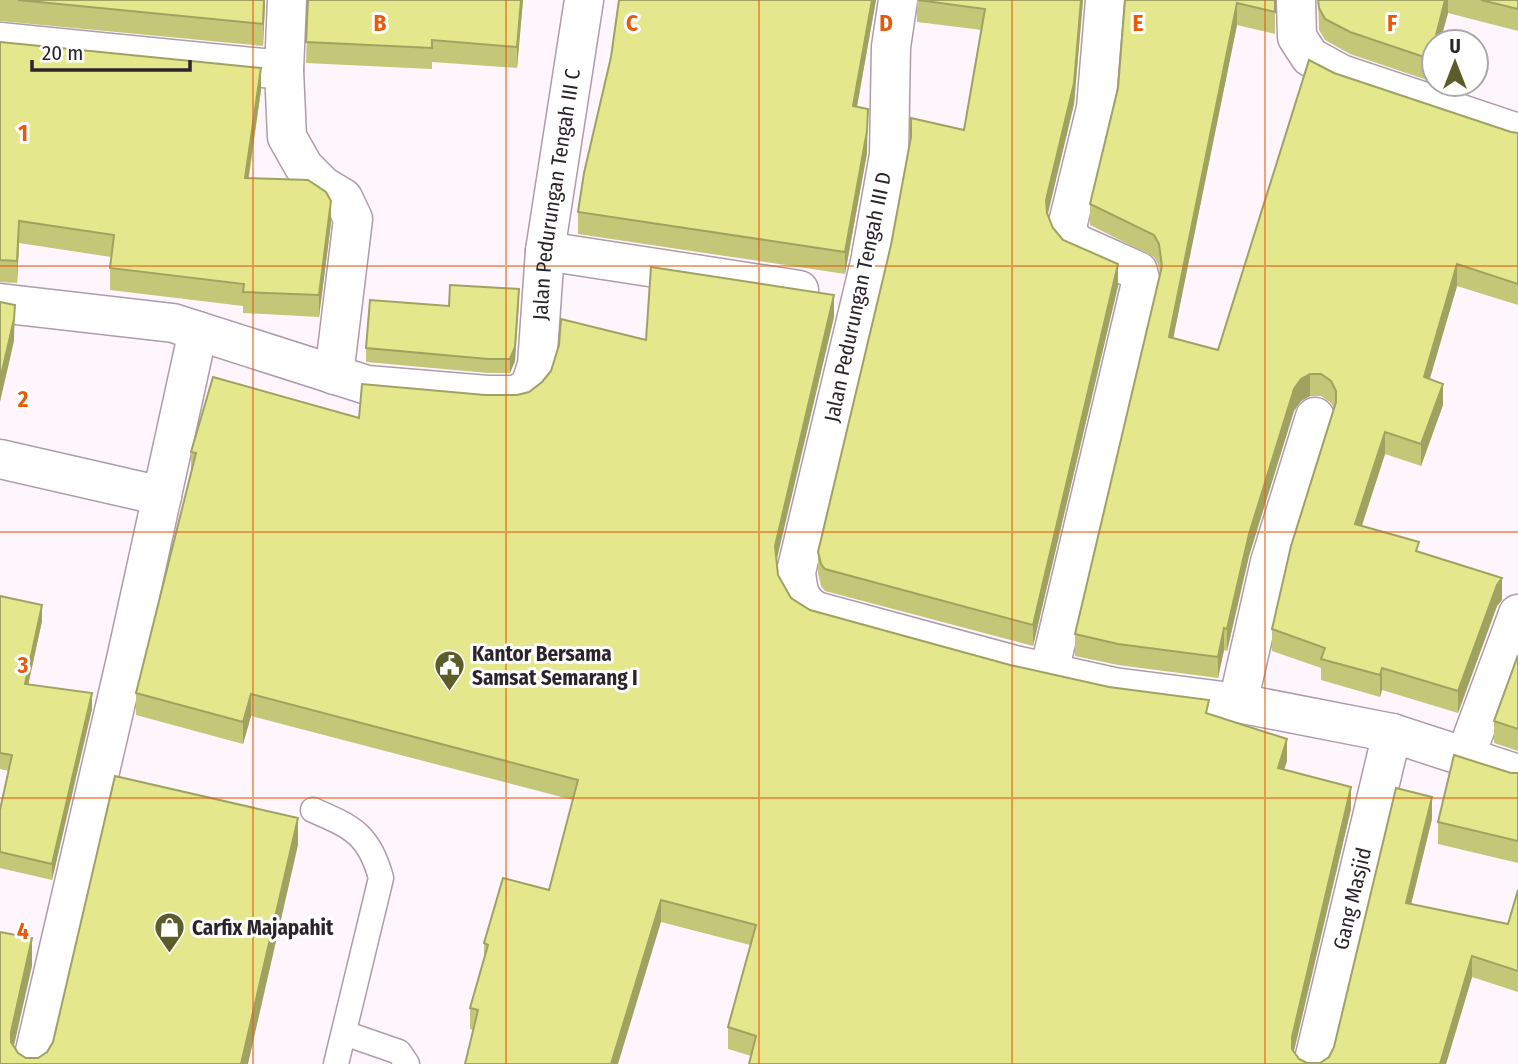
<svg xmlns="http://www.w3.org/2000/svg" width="1518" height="1064" font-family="'Fira Sans Condensed',sans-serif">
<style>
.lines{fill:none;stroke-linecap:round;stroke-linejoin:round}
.service-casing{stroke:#af9caa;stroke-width:27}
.minor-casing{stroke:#af9caa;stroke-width:41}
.service{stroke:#fff;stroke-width:24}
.minor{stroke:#fff;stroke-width:38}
.wall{fill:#c4c778}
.shaded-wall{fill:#a0a262}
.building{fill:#e4e78c;stroke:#a0a262;stroke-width:2}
.grid{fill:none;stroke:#e8590c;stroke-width:2;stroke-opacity:0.55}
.labels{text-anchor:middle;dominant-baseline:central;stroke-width:6;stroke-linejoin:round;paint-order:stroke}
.street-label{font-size:21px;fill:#2b242a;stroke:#fff}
.poi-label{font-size:21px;font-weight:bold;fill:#2b242a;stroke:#fff;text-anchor:start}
.grid-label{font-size:23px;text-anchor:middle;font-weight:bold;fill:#e8590c;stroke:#fff;stroke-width:6;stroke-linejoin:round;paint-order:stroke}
</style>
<rect width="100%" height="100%" fill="#fff6fd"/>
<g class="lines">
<defs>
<g id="service">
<path d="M313,810C352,827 369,834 381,878L336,1064"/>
<polyline points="344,1033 399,1052 407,1064"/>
</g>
<g id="minor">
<polyline points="287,0 284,70 287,137 304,167 323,186 343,198 353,219 334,375"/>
<path d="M898,0L891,47L889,155L870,262L796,572C798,591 799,601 816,611L1015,665L1114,687L1238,703L1392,733L1518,774"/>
<polyline points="1296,0 1297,37 1310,57 1341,74 1518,133"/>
<polyline points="0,42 284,70"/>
<polyline points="545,251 799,290"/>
<path id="s1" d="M0,303L173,323L367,385L487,395H517L530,386L537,365L545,251L584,0"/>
<polyline points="0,459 162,496"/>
<polyline points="1049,672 1141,283 1138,271 1073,242 1067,227 1096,108 1105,0"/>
<polyline points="1238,703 1270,562 1315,417"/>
<polyline points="1465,757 1518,614"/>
<polyline points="32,1064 127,655 198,331"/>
<path id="s2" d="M1313,1064L1392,733"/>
</g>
</defs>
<use href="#service" class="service-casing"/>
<use href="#minor" class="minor-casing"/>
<use href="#service" class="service"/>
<use href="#minor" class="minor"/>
</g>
<g class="wall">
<polygon points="0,0 265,0 263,46 0,21"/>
<polygon points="308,0 523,0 517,68 432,62 432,69 306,63"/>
<polygon points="619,0 876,0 857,107 867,153 845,274 578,234 578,212 611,57"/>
<polygon points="917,0 1083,0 1074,104 1047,215 1053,228 1063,240 1118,286 1033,646 825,591 821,586 818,573 818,552 964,130 982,30 917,22"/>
<polygon points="1125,0 1275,0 1275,34 1237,25 1173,338 1218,350 1334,73 1511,132 1518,133 1518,305 1457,286 1429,379 1443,405 1421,466 1385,454 1362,526 1419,552 1502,600 1497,606 1458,713 1382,690 1380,697 1321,680 1321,668 1272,651 1272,629 1334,408 1331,403 1321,396 1310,396 1301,401 1294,411 1249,556 1227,651 1224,650 1218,678 1118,665 1075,656 1075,634 1160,274 1159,266 1154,257 1090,225 1090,204 1118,88"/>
<polygon points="1318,0 1518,0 1518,31 1448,13 1440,42 1434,42 1434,66 1430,81 1350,54 1325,40 1319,30"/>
<polygon points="0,42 261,90 249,178 331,223 319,317 243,313 243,306 110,290 110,268 111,257 19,243 17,283 0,282"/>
<polygon points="519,303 515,361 510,373 488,373 366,362 366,348 449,306"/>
<polygon points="834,317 776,560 778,575 791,598 810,610 1010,665 1209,714 1287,761 1284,769 1351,809 1294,1051 1299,1059 1307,1063 1320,1063 1329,1057 1334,1047 1432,819 1411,904 1508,924 1518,890 1518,992 1472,977 1446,1064 749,1064 751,1056 728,1049 728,1027 750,945 661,922 473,1030 470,1029 470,1008 484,958 484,943 549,890 573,800 251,716 243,744 136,715 136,693 191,471 191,452 359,418 485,395 517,395 529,392 646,340"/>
<polygon points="0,596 42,621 28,684 92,709 52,880 0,868 0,810 9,771 0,769"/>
<polygon points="1518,655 1518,751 1494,743 1494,721"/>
<polygon points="1511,773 1518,773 1518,863 1438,844 1438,822"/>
</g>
<g class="shaded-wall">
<polygon points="264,0 265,0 263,46 263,24"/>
<polygon points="521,0 523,0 517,68 517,47"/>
<polygon points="872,0 876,0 853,128 853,106"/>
<polygon points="1081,0 1083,0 1074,104 1046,222 1046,200"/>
<polygon points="1445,0 1448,0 1448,13 1440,42 1435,42"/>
<polygon points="1237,3 1237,25 1169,359 1169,337"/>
<polygon points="1434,44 1434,66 1430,81 1430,59"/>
<polygon points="261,68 261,90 245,199 245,178"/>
<polygon points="868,109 867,153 845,274 845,252"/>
<polygon points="331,201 331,223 319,317 319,295"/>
<polygon points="19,221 19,243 17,283 17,261"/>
<polygon points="1118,264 1118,286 1033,646 1033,625"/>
<polygon points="1457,264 1457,286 1424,399 1424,377"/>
<polygon points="519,289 515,361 510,373 510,359"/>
<polygon points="834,295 834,317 775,567 775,546"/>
<polygon points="15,305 14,341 0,402 0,380"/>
<polygon points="1310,374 1310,396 1301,401 1294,411 1249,556 1227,651 1227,629 1249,534 1294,389 1301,379"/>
<polygon points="1443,384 1443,405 1421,466 1421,444"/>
<polygon points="1385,432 1385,454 1355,546 1355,524"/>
<polygon points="1502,578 1502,600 1497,606 1458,713 1458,691 1497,585"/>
<polygon points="42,605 42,621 25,700 25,684"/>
<polygon points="1224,628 1224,650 1218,678 1218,657"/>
<polygon points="1382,668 1382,690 1380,697 1380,675"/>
<polygon points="92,693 92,709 52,880 52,864"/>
<polygon points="251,694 251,716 243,744 243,722"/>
<polygon points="1287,739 1287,761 1278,789 1278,768"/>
<polygon points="1351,787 1351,809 1292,1059 1292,1037"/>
<polygon points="1432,797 1432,819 1406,925 1406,903"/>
<polygon points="298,818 298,845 248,1064 241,1064"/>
<polygon points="661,900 661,922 618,1064 611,1064"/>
<polygon points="32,938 32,966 11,1059 11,1032"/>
<polygon points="1472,956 1472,977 1446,1064 1440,1064"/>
</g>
<g class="building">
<polygon points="18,0 264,0 263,24"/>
<polygon points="308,0 521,0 517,47 432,40 432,48 306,42"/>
<polygon points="619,0 872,0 853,106 868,109 867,131 845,252 578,212 584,173 611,57"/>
<polygon points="918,0 1081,0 1074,83 1046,200 1047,213 1053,228 1063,240 1118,264 1033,625 825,569 821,564 818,552 891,245 911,137 911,118 964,130 985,9"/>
<polygon points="1125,0 1275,0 1275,12 1237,3 1169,337 1218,350 1309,60 1334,73 1511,132 1518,133 1518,284 1457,264 1424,377 1443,384 1421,444 1385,432 1355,524 1419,542 1416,551 1502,578 1497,585 1458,691 1382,668 1380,675 1321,659 1325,648 1272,629 1291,546 1336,402 1336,391 1331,381 1321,374 1310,374 1301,379 1294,389 1249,534 1227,629 1224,628 1218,657 1118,644 1075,634 1162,266 1159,244 1154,235 1090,204 1118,88"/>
<polygon points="1318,0 1445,0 1430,59 1350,32 1325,19 1319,8"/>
<polygon points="1481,0 1518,0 1518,9"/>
<polygon points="0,42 261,68 245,178 308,180 326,192 331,201 319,295 243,292 244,284 110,268 114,235 19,221 17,261 0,260"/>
<polygon points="651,267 834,295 775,546 778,575 791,598 810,610 1010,665 1109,687 1209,700 1206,713 1287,739 1278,768 1351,787 1292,1037 1292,1049 1299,1059 1307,1063 1320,1063 1329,1057 1334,1047 1396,788 1432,797 1406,903 1508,924 1518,890 1518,971 1472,956 1440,1064 749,1064 756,1036 728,1027 756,925 661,900 611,1064 465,1064 478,1010 470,1008 488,945 484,943 503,878 549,890 578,780 251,694 243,722 136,693 196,453 191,452 213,377 359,418 362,384 485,395 517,395 529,392 542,382 551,371 559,345 561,319 646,340"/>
<polygon points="450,285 519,289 515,347 510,359 488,359 366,348 370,300 449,306"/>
<polygon points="0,302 15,305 14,319 0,380"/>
<polygon points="0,596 42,605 25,684 92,693 52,864 0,852 0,810 12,755 0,753"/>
<polygon points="1518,655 1518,729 1494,721"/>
<polygon points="1454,755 1511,773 1518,773 1518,841 1438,822"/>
<polygon points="115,776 298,818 241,1064 0,1064 0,932 32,938 11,1032 11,1042 18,1053 26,1058 38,1058 47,1052 53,1042"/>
</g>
<path class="grid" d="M253,0V1064M506,0V1064M759,0V1064M1012,0V1064M1265,0V1064M0,266H1518M0,532H1518M0,798H1518"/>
<defs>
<symbol id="civic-pin" viewBox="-11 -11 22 30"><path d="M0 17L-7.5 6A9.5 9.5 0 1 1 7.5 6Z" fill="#5b5c29" stroke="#fff"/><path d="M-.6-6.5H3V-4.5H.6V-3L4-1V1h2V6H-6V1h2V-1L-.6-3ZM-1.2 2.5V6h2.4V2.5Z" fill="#fff"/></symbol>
<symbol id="shop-pin" viewBox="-11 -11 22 30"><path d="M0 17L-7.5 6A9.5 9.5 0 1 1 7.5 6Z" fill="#5b5c29" stroke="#fff"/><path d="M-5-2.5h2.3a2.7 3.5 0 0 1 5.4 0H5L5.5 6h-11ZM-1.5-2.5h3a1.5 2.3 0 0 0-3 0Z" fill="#fff"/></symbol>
</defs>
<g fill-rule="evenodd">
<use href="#civic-pin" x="432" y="648" width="35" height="47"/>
<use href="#shop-pin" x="152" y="910" width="35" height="47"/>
</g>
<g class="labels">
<g class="street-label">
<text stroke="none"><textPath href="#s1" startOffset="738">Jalan Pedurungan Tengah III C</textPath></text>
<text transform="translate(858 297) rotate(-78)">Jalan Pedurungan Tengah III D</text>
<text stroke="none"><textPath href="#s2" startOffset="170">Gang Masjid</textPath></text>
</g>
<g class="poi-label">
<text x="472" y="654">Kantor Bersama<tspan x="472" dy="24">Samsat Semarang I</tspan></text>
<text x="192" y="928">Carfix Majapahit</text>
</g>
</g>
<g class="grid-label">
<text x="380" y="31">B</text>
<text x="632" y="31">C</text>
<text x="886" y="31">D</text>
<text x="1138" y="31">E</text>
<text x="1392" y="31">F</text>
<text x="23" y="141">1</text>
<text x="23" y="407">2</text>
<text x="23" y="673">3</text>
<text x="23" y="939">4</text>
</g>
<g transform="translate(1455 63)"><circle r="33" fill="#ffffff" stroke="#aaa7aa" stroke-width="2"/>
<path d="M0-5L12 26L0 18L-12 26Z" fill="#5b5c29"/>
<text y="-10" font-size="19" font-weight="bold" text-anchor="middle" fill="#2b242a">U</text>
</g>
<path d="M32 60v10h158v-10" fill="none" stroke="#2b242a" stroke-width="3.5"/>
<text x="42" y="60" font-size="21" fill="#2b242a" stroke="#ffffff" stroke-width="5" paint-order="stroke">20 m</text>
</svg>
